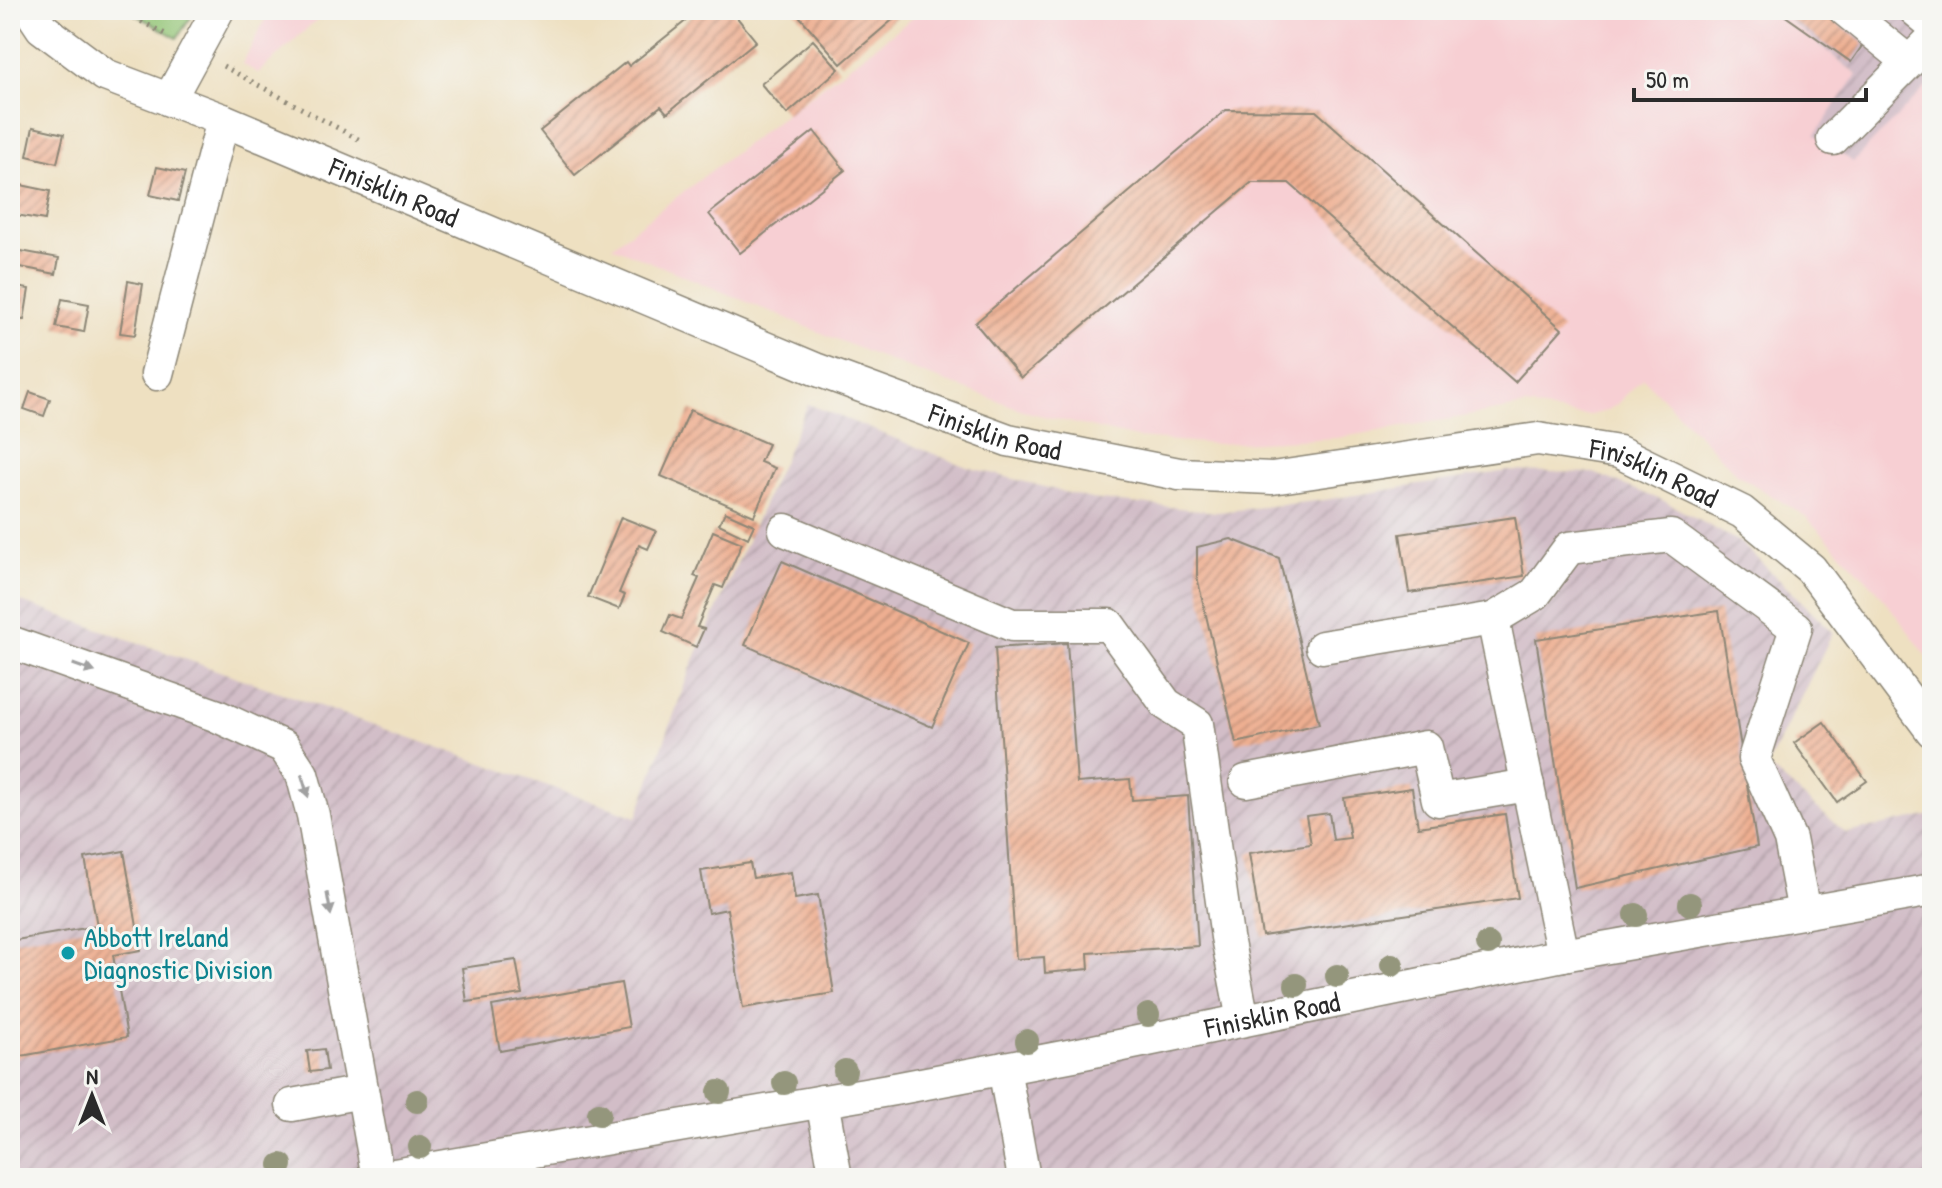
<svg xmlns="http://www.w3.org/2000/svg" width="1942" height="1188" font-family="'Patrick Hand',sans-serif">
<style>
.built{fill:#f7cfd3}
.industrial{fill:url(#industrial-furrows)}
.green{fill:#92c474;stroke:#5e7850;stroke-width:2}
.building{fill:url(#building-hatch)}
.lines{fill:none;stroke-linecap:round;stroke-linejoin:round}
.minor-casing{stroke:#8c8676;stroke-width:35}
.path{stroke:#8c8676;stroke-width:5;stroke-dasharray:2 6;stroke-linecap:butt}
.minor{stroke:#fff;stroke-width:32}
.tree{fill:#94967b}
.oneway{fill:#a0a0a0}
.culture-dot{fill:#0f9aa8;stroke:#f6f6f2;stroke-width:3}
.labels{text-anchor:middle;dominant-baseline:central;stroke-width:6;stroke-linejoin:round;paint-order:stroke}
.street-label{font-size:28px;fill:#2b2b2b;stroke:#f6f6f2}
.culture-label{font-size:28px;fill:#0d838f;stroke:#f6f6f2;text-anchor:start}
</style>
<defs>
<pattern id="industrial-furrows" width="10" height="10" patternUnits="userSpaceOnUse" patternTransform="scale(2)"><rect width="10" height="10" fill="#d2bdc7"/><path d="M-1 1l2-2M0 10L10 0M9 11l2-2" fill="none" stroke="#b4a3ab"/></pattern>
<pattern id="building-hatch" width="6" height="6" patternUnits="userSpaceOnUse" patternTransform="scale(2)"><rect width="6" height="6" fill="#eeaf91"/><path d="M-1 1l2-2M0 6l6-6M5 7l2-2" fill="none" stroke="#c18f77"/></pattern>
</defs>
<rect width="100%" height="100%" fill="#f6f6f2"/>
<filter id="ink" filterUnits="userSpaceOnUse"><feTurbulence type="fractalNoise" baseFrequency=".0125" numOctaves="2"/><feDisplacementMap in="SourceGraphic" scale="16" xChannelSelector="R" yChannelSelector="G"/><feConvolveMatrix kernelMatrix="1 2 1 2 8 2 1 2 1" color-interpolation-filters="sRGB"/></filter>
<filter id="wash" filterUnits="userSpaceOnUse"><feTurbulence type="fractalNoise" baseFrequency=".006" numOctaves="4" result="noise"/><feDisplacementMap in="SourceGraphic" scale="32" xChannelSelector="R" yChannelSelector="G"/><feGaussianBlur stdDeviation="1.8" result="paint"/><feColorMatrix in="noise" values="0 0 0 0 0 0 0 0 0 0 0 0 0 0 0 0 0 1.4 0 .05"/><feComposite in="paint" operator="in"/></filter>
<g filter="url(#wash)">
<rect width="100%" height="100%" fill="#eee0c1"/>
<g class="built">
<polygon points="270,10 328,10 258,73 242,64"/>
<polygon points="923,10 1776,10 1857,75 1852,161 1932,81 1932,663 1878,591 1805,516 1738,475 1643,378 1617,404 1607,411 1591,415 1576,415 1526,406 1337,438 1216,444 1136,438 1031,413 889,361 612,246"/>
</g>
<g class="industrial">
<polygon points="1776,10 1932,10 1932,81 1853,162 1815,135 1857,75"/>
<polygon points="808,404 967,467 1091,499 1218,512 1324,500 1507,471 1594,473 1666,502 1741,543 1833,632 1767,766 1846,833 1932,815 1932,1178 10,1178 10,598 637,817 691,667"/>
</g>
<polygon class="green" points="128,10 196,10 177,38"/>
<g id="blocks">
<g class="building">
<polygon points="719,10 731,10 756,41 667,113 661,106 575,175 540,131 626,62 629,66 697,12"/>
<polygon points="794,10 892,10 897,16 841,64"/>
<polygon points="1777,10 1818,10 1864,43 1851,62"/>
<polygon points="813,40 839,69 787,114 761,84"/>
<polygon points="1226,110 1316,111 1562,329 1515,382 1289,183 1251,183 1021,378 975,323"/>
<polygon points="33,127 64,134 57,163 27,156"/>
<polygon points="814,131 845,170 740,253 709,214"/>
<polygon points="157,167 185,173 178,201 150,195"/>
<polygon points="21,185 50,191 45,220 16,215"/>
<polygon points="10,249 59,258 56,274 10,265"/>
<polygon points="128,281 143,284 135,335 120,333"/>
<polygon points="10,286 29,289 24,320 10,318"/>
<polygon points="62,299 89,304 84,332 56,327"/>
<polygon points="30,392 50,399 44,416 24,409"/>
<polygon points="690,410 768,444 760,462 775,468 754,516 661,476"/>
<polygon points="725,512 754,525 748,538 719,524"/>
<polygon points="621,517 656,531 648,549 639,545 619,593 625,595 619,609 588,597"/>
<polygon points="1515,517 1524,576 1409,593 1400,534"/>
<polygon points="713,531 742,543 723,588 715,585 697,627 704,629 696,647 663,632 670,615 681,619 699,578 694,576"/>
<polygon points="1231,539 1279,558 1319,724 1236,743 1197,577 1197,547"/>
<polygon points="782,561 969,643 932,727 745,645"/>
<polygon points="1719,611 1757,847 1575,888 1536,639"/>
<polygon points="1067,643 1077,783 1130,779 1132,800 1188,796 1198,946 1088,953 1089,969 1045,973 1044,957 1016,959 995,648"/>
<polygon points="1824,722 1867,781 1837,802 1794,743"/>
<polygon points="1412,788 1418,827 1505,814 1518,898 1262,936 1249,853 1311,844 1306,816 1329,813 1333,840 1350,838 1344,798"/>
<polygon points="124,851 141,950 113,955 127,1037 10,1058 10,941 97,926 85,858"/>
<polygon points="750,863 753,878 791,872 795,899 818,895 834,993 743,1008 727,909 708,913 701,871"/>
<polygon points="516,960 522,994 467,1002 462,968"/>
<polygon points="621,983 629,1027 500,1051 492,1006"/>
<polygon points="324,1049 327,1070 310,1072 307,1051"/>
</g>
</g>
</g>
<g filter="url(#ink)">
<use href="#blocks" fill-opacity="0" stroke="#8c8676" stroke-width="2"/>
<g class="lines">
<defs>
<g id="minor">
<path id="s1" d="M30,10L42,28L105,75L223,120L815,369L1008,440L1179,474L1272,478L1538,439L1619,452L1742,512L1811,569L1932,731"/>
<polyline points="1845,10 1909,62"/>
<polyline points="1915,10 1932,24"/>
<polyline points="169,100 218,10"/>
<polyline points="1833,139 1932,39"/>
<polyline points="157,374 223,120"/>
<polyline points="785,530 1012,625 1109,625 1166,704 1197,724 1227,937 1243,1020"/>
<polyline points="1493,619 1535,594 1569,548 1671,536 1796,628 1754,759 1790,839 1804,912"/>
<polyline points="10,642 215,715 284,747 302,774 313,815 378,1178"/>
<polyline points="1322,647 1493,619 1563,955"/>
<polyline points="1246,781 1426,747 1438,800 1528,785"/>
<polyline points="1004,1068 1024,1178"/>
<polyline points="822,1101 836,1178"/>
<polyline points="292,1105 362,1092"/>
<path id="s2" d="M377,1178L900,1088L1079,1054L1563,955L1932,890"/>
</g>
</defs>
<use href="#minor" class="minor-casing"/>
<g class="path">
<polyline points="120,10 169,36"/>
<polyline points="223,66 362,141"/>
</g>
<use href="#minor" class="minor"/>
</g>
<g class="tree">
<circle cx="1690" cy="904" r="12"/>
<circle cx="1636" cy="915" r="12"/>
<circle cx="1488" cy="944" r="12"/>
<circle cx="1392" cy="965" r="12"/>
<circle cx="1337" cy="976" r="12"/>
<circle cx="1296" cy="985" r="12"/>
<circle cx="1148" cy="1015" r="12"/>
<circle cx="1027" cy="1041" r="12"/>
<circle cx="845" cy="1071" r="12"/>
<circle cx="784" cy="1083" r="12"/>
<circle cx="719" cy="1092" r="12"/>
<circle cx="417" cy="1101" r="12"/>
<circle cx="599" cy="1114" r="12"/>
<circle cx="420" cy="1147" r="12"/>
<circle cx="281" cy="1165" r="12"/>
</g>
<defs><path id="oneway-solid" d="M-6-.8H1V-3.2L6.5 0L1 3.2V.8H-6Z" transform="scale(2)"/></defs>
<g class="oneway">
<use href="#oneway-solid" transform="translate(84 668) rotate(19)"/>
<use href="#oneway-solid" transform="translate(305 786) rotate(73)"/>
<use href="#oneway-solid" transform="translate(329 904) rotate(80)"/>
</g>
</g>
<circle class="culture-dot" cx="68" cy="953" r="8"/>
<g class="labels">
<g class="street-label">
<text stroke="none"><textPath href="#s1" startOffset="412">Finisklin Road</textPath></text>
<text stroke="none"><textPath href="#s1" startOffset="1060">Finisklin Road</textPath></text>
<text stroke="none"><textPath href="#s1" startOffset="1732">Finisklin Road</textPath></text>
<text stroke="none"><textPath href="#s2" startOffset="910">Finisklin Road</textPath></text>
</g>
<g class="culture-label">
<text x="84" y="937">Abbott Ireland<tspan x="84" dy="32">Diagnostic Division</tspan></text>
</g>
</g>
<rect width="1942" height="1188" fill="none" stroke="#f6f6f2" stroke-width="40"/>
<g transform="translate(92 1096)" stroke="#f6f6f2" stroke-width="6" paint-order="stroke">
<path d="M0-6L14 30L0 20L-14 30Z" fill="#2b2b2b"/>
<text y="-12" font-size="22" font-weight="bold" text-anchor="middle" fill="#2b2b2b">N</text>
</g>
<path d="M1634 88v12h232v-12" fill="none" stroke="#2b2b2b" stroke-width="4"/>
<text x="1646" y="88" font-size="24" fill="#2b2b2b" stroke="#f6f6f2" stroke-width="6" paint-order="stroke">50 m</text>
</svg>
